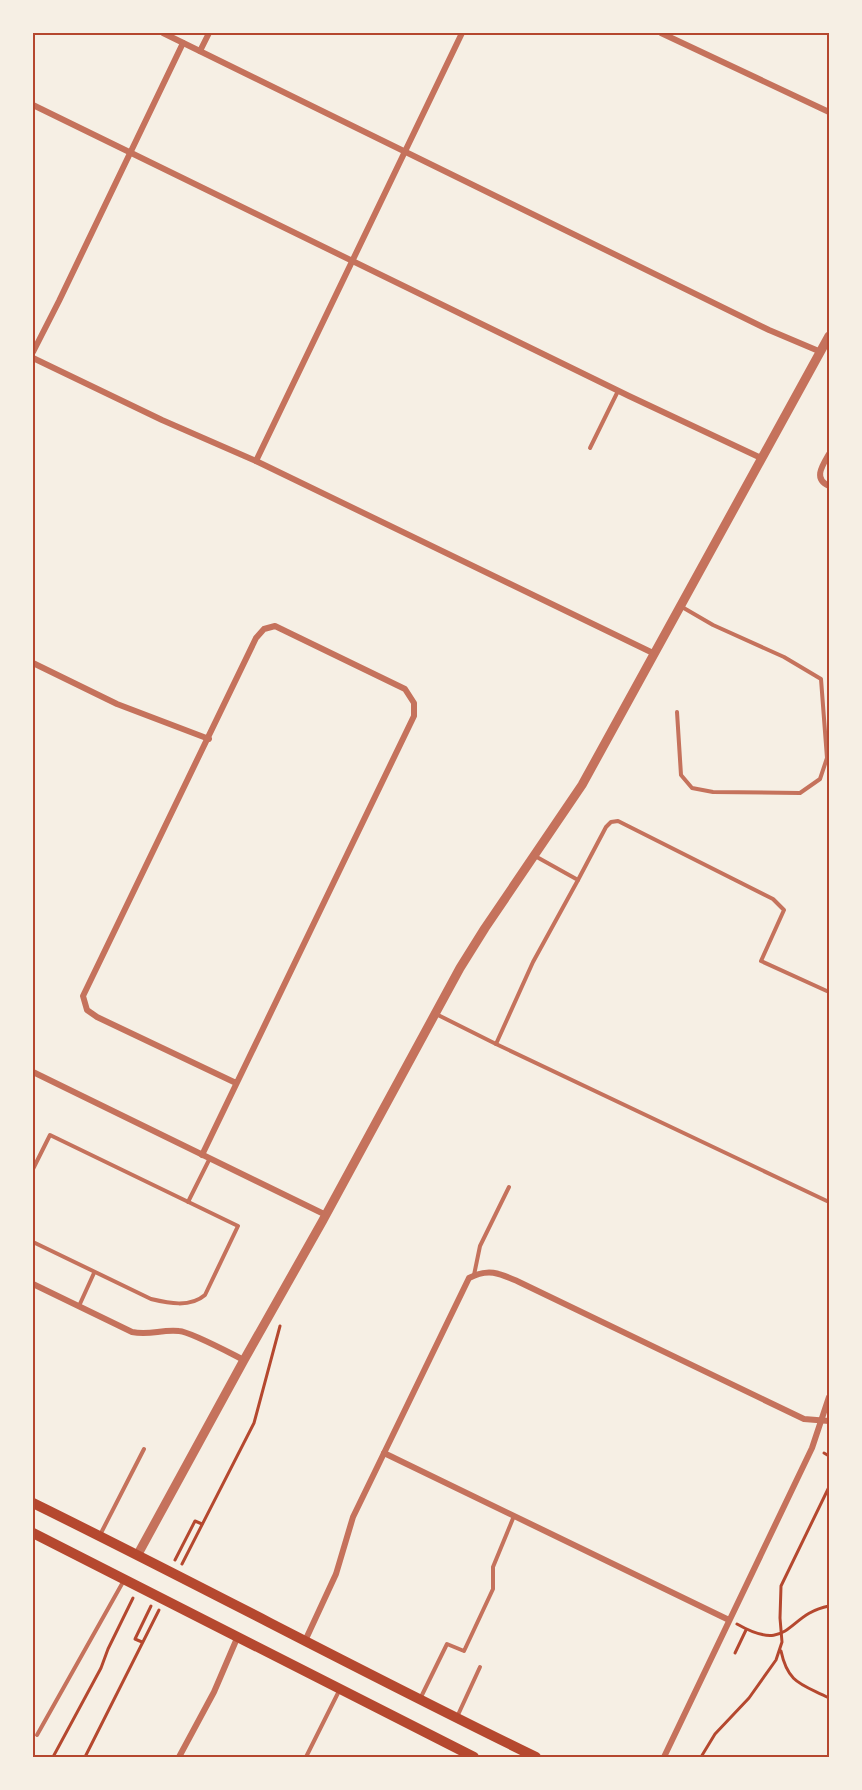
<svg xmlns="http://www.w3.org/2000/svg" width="862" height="1790" font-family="'PT Sans Narrow',sans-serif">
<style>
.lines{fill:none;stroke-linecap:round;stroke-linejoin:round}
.path{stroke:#b5482f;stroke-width:3}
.service{stroke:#c5725c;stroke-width:4}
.minor{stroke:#c5725c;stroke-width:6}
.tertiary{stroke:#c5725c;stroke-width:9}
.secondary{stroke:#b5482f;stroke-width:10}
.neatline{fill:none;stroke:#b5482f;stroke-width:2}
</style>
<rect width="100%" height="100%" fill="#f6efe4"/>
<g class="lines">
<g class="path">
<polyline points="824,1453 829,1456"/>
<polyline points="175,1560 195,1521 202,1524"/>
<polyline points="182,1564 254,1423 280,1326"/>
<path d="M737,1624C791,1655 786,1614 829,1606"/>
<polyline points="142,1642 135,1639 151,1606"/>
<path d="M781,1651C788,1684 802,1684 829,1698"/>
<polyline points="735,1653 746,1630"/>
<polyline points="53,1757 101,1668 108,1649 133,1598"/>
<polyline points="85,1757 159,1610"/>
<polyline points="701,1757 715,1734 749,1698 776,1660 782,1642 780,1618 781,1586 829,1487"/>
</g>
<g class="service">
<polyline points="590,448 618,391"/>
<polyline points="677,712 681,775 692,788 713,792 800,793 820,779 827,758 821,679 784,657 713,625 682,607"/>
<polyline points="578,880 606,827 611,822 618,821 773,899 784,910 761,961 829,992"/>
<polyline points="436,1014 496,1044 533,962 578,880 535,856"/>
<polyline points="496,1044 829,1202"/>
<path d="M33,1169L50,1135L238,1226L205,1295C190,1308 168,1303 151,1299L33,1242"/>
<polyline points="188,1202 210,1158"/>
<polyline points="474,1275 480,1246 509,1187"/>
<polyline points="79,1306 94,1273"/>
<polyline points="100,1535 144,1449"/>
<polyline points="421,1697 447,1644 464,1651 493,1589 493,1567 514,1516"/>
<polyline points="457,1717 480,1667"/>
<polyline points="37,1735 123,1582"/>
<polyline points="306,1757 339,1691"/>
</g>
<g class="minor">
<polyline points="163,33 769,330 821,352"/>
<polyline points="661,33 829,112"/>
<polyline points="200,51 209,33"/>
<polyline points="33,105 629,396 761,458"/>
<polyline points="33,352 59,301 183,43"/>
<polyline points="33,358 162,420 256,461 655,654"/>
<path d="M829,454C822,466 813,479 829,486"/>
<polyline points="256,461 462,33"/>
<polyline points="33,663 117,704 209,739"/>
<polyline points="33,1072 326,1215"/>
<polyline points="202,1155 414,716 414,703 405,689 275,626 264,629 256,638 83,996 87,1010 97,1017 236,1083"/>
<path d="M33,1284L132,1332C150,1336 161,1329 179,1331C191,1332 230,1353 244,1360"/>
<polyline points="384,1453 729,1620"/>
<path d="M305,1641L336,1574L353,1517L469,1278C488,1268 499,1273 517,1281L804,1419L829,1421"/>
<polyline points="179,1757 214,1692 238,1636"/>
<polyline points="664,1757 812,1448 829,1397"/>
</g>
<polyline class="tertiary" points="138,1554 244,1360 322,1222 460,968 485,928 582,785 829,336"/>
<g class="secondary">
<path d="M33,1503C202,1586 367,1675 536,1757"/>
<polyline points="33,1533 474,1757"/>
</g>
</g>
<rect width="862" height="1790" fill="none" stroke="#f6efe4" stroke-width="69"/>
<rect x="34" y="34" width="794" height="1722" class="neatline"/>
</svg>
